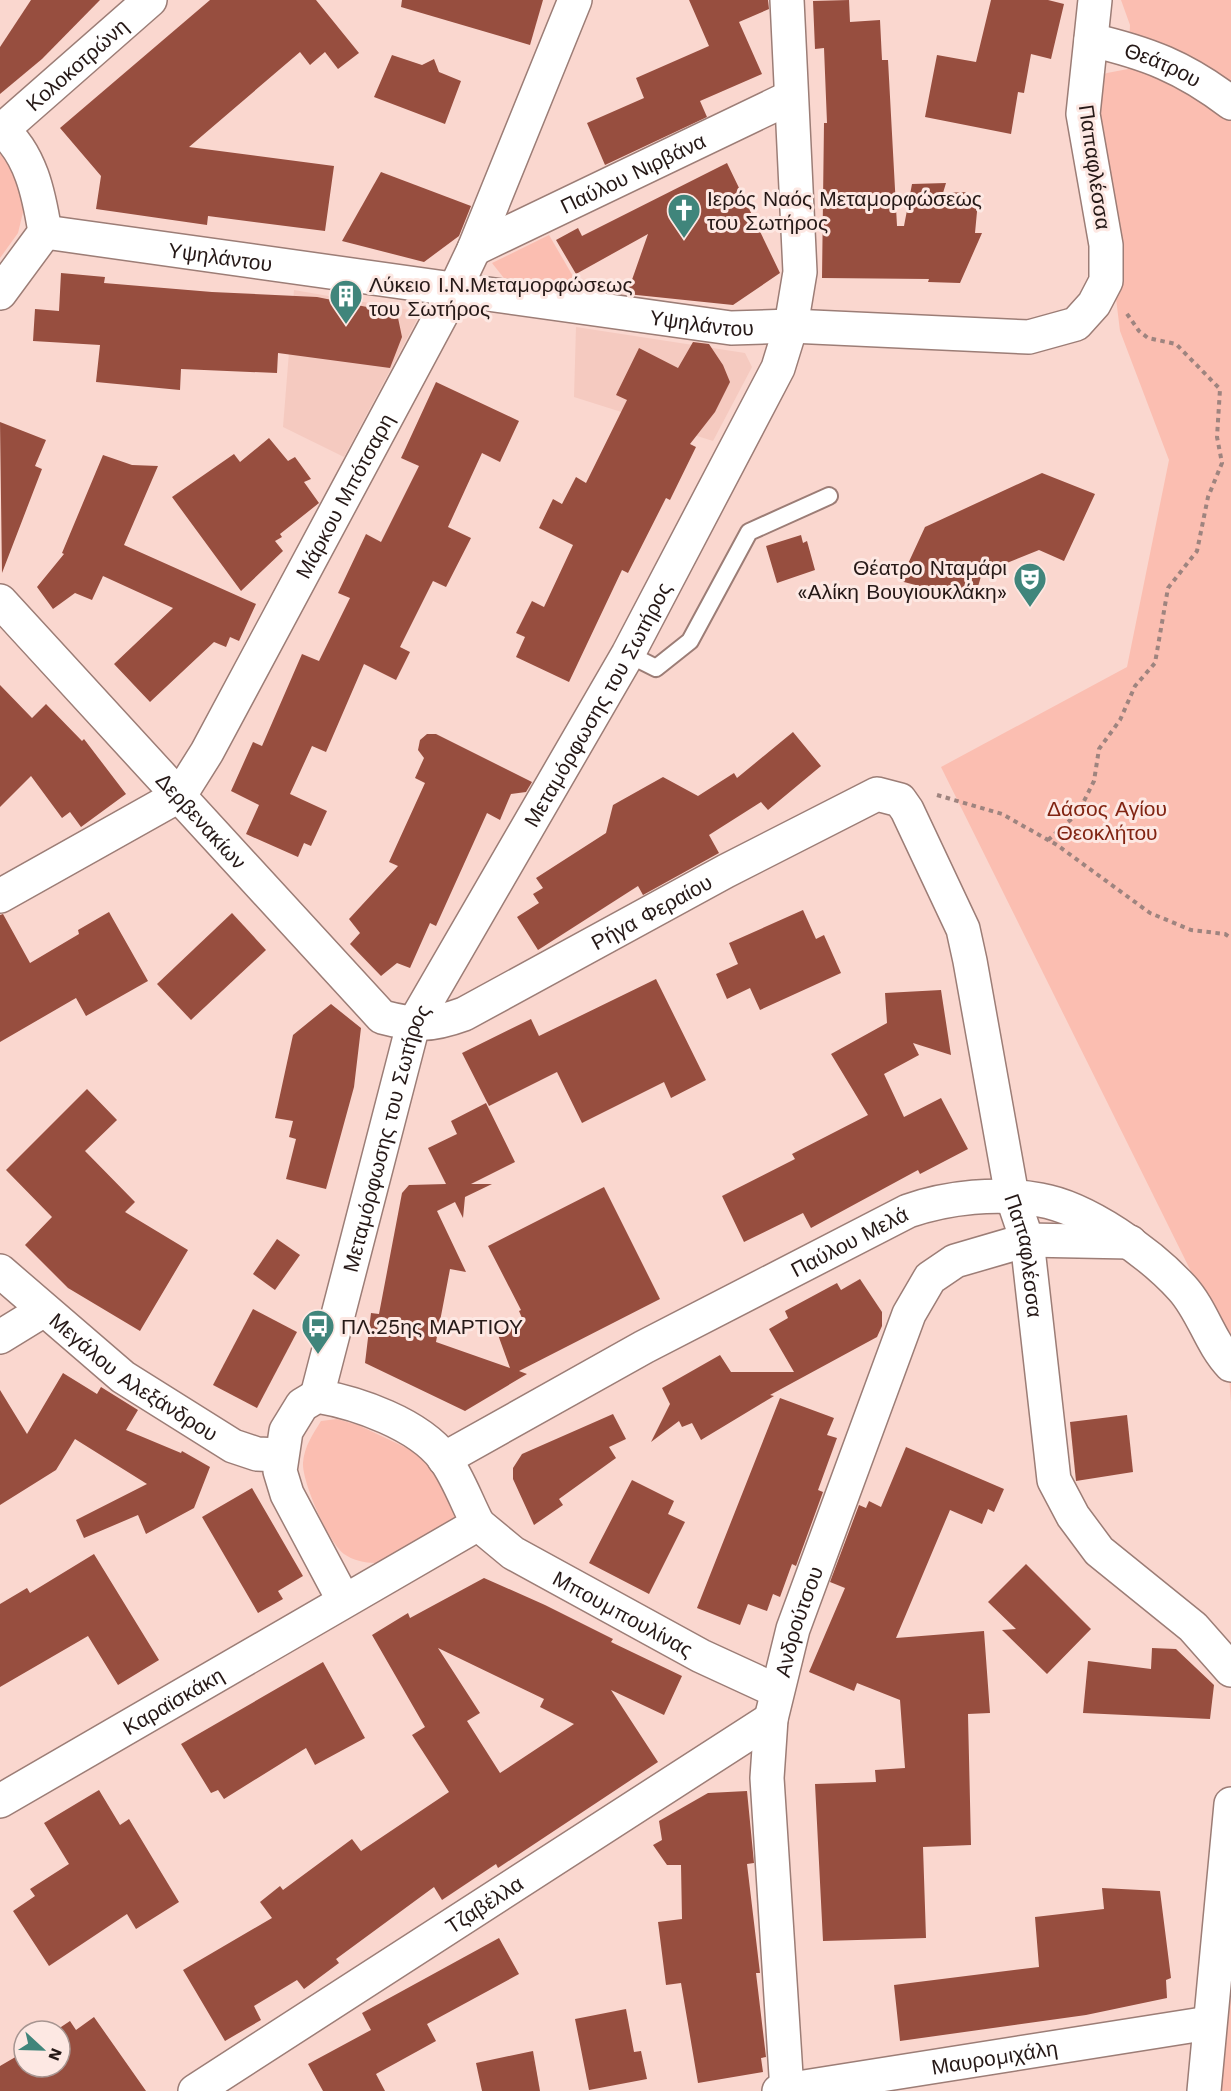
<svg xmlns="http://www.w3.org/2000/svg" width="1231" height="2091" font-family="'Work Sans',sans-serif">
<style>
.built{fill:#f5cac0}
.green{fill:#fbbeb1}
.building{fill:#974e3f;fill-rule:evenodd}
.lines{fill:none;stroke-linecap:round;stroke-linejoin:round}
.lane-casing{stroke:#9c7d76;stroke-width:20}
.street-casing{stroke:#9c7d76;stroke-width:36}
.path{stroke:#9e847f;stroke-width:4;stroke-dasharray:4.5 4.5;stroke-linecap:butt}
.lane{stroke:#fff;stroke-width:16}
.street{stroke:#fff;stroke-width:33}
.labels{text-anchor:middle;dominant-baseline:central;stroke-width:6;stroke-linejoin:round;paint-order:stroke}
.street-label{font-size:21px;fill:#261917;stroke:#fde8e3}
.poi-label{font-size:21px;fill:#261917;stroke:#fde8e3;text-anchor:start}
.park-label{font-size:21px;fill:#812412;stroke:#fde8e3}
</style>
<rect width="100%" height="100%" fill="#fad7cf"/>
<g class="built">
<polygon points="294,290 421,312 344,457 283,427"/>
<polygon points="576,327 745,353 752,367 713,441 574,397"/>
</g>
<g class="green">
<polygon points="1121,0 1231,0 1231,1402 1226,1342 941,767 1127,667 1169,460 1120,331 1095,126 1094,79 1107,73 1128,69 1130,25"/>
<polygon points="0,153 13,162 24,208 18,233 0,258"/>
<polygon points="549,235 581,290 507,282 492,263"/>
<path d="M337,1419L358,1425L430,1459L457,1515C447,1526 388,1564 375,1563C365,1563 352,1560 344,1554C328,1542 302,1482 303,1463C304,1447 313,1434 321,1421Z"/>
<polygon points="1231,1821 1231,2091 1212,2091"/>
</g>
<g class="building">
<polygon points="31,0 100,0 42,59 0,94 0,47"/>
<polygon points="210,0 316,0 359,53 338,69 325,52 310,65 300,52 189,147 334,166 325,231 208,216 207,225 96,209 101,176 60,128"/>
<polygon points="402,0 543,0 530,45 401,7"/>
<polygon points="689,0 768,0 769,9 739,22 762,74 700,101 707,117 605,165 587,123 644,98 636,78 709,46"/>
<polygon points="849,0 850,22 880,20 882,60 888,60 897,226 904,226 912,184 946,183 943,193 966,192 965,201 978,201 975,233 982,233 960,283 928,282 929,279 822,278 824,123 827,123 824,48 815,49 813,1"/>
<polygon points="991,0 1048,0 1064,4 1051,59 1031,54 1024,93 1018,92 1011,134 925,117 937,55 976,62"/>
<polygon points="392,55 422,65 434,59 439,72 461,81 445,124 374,97"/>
<polygon points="727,163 780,273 733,305 627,294 648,234 576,274 556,240 578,228 582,236"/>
<polygon points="381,172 471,206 459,236 424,262 342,241"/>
<polygon points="61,273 105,277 104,283 212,292 317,297 397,313 402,337 390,368 278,353 277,373 181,369 180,390 96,382 100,345 33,341 35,309 59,311"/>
<polygon points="693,342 709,344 723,365 730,382 715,412 690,444 696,447 670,500 666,498 628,573 622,570 569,682 516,657 525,637 516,633 532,601 544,607 573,545 539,528 553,499 562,504 576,477 586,483 627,400 616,395 639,348 678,368"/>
<polygon points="436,382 519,421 500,462 482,453 448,527 471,538 446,587 433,581 400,647 410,652 396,680 364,664 326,752 312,746 290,794 327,811 311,846 304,843 298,857 246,834 259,805 231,791 253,742 262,746 302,654 319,661 350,598 338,593 366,534 381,542 419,466 401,458"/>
<polygon points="0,422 46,440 35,466 42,469 2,573"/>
<polygon points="269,438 288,461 295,457 311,479 304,482 319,503 280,534 282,537 275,541 283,551 241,591 172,497 234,454 240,462"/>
<polygon points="103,455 132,465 158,466 124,545 256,604 239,641 230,637 226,647 214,642 150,702 114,664 173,608 103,576 92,600 75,593 53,609 37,587 64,554 62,553"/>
<polygon points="1042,473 1095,494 1064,561 1039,550 982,573 974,600 900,581 925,527"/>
<polygon points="801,535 803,543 807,541 815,570 777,583 766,546"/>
<polygon points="0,685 32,718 46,704 82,741 84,739 126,794 81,827 70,812 62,818 31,776 0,807"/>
<polygon points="793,732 821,766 768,810 761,802 709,835 719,853 643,895 638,886 538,950 517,917 539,903 533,894 543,888 536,878 606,833 613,805 663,777 698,796 734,773 737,778"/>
<polygon points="427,734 436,734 532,782 526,792 511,794 500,820 487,813 436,926 430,923 410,968 397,963 381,976 350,944 360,933 349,919 398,866 389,862 425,783 415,778 424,758 418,750 420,740"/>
<polygon points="803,910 816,939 824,935 841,973 760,1010 750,988 727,999 716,974 738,964 729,943"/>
<polygon points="109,912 148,981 86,1016 76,998 0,1042 0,915 3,914 30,963 79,934 78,930"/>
<polygon points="232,913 266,950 191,1020 157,984"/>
<polygon points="656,979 706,1080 671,1098 664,1082 582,1123 557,1072 489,1106 462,1053 531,1019 539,1036"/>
<polygon points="941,990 951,1055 913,1043 919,1055 884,1074 904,1117 941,1098 968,1149 920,1174 918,1170 811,1228 803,1213 744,1242 722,1196 795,1159 792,1154 868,1115 831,1054 887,1023 885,993"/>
<polygon points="331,1004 361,1028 354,1087 326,1189 286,1179 296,1139 289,1137 293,1121 275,1118 293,1035"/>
<polygon points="87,1089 117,1120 85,1151 135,1202 125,1212 188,1250 140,1331 68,1288 25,1245 52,1217 6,1170"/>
<polygon points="486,1103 515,1162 471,1184 492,1184 465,1197 463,1218 455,1202 437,1211 466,1272 450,1269 436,1342 510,1368 497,1332 522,1318 519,1311 521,1310 488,1246 604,1187 660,1299 519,1371 527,1374 465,1411 365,1363 371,1313 379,1314 402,1193 409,1185 446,1184 428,1148 457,1134 451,1121"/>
<polygon points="277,1239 300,1255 275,1290 253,1274"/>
<polygon points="860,1279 882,1312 882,1326 877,1337 770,1395 774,1396 701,1440 692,1423 682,1427 679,1421 651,1442 670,1404 662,1388 720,1355 731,1372 794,1372 769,1329 788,1318 785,1311 837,1283 841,1290"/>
<polygon points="253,1309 297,1332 257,1408 213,1385"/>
<polygon points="63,1373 97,1394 101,1387 138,1410 126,1430 181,1453 182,1451 210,1467 194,1508 146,1534 138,1515 84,1538 76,1520 147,1484 75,1439 56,1470 0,1505 0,1390 27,1434"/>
<polygon points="780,1398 834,1418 827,1435 837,1438 818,1490 823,1492 796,1566 792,1564 780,1597 773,1594 767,1611 748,1604 740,1625 697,1608"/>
<polygon points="613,1414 626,1439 609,1447 616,1458 559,1499 563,1505 534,1525 513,1479 513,1468 522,1454"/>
<polygon points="1127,1415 1133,1472 1076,1481 1070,1422"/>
<polygon points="906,1447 1004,1489 994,1512 988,1509 982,1524 950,1510 896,1638 984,1631 990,1713 968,1714 971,1845 923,1847 926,1938 823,1941 815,1784 876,1782 875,1770 905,1768 900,1700 857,1683 854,1691 809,1672 845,1588 830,1582 859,1505 866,1508 869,1501 881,1507"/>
<polygon points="632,1480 674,1501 668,1514 685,1522 649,1594 589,1563"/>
<polygon points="252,1488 303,1576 278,1591 283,1599 258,1613 202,1517"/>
<polygon points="94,1554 159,1660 118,1685 88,1636 0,1687 0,1604 27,1588 30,1593"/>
<polygon points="1026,1564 1091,1629 1047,1674 1002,1630 1016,1629 988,1602"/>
<path d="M484,1578L545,1605L613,1639L611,1642L682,1676L664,1715L611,1690L658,1762L498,1868L496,1864L442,1900L434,1887L336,1959L339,1963L304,1989L297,1980L254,2006L261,2020L225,2041L183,1970L272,1918L260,1902L280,1886L283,1890L352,1839L361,1851L449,1792L412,1735L425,1727L372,1635L408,1613L410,1618ZM438,1648L544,1699L540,1707L574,1724L500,1773L467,1721L480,1713Z"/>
<polygon points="1152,1648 1176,1649 1214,1685 1210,1719 1083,1713 1088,1661 1151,1669"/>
<polygon points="323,1662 365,1738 315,1765 306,1748 224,1799 218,1790 211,1793 181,1744"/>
<polygon points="99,1790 120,1825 129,1819 179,1902 136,1929 127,1914 49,1966 13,1911 35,1896 30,1889 69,1864 44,1823"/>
<polygon points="747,1791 754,1863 747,1864 760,1973 756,1973 766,2057 761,2058 763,2072 698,2083 681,1983 666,1985 658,1922 682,1919 681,1865 667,1865 653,1845 662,1840 659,1821 708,1793"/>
<polygon points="1102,1888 1160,1891 1171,1978 1166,1980 1167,1998 1086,2015 900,2041 894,1985 1039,1967 1035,1917 1104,1909"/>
<polygon points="499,1938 519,1974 427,2024 436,2041 376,2074 385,2091 323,2091 308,2064 371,2030 362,2013"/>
<polygon points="626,2009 634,2052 641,2051 647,2079 589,2090 575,2019"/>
<polygon points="94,2017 146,2091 0,2091 0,2066 24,2052 24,2067 60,2067 60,2031 55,2031 70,2021 76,2030"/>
<polygon points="533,2051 540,2091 482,2091 476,2063"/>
</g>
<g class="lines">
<defs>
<polyline id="lane" points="628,654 656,668 690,641 749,532 829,496"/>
<g id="street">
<path id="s1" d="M1091,40C1147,53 1184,67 1231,103"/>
<path d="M0,128C31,153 39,195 45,232L0,293"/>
<path id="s2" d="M3,129L150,0"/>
<path id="s3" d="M45,232L731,328L791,326L1029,337L1076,324L1094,304L1106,281V245L1083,114L1095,0"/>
<path id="s4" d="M474,249L791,97"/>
<path id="s5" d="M0,601L382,1017C416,1026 431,1026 464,1014L726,871L877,794L900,800L907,810L963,929L970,961L1012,1196L1027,1240L1054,1480L1073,1516L1099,1551L1193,1627L1231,1670"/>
<path id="s6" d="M0,896L180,795L207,752L454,291L474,249L575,0"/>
<path id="s7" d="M0,1271L123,1377L233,1446L257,1454L280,1455"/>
<polyline points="0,1337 44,1310"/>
<path id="s8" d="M317,1396L413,1025L628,654L778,368L791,326L800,272L787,0"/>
<path id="s9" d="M444,1459L644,1347L908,1211C948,1197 998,1192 1040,1200C1087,1208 1150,1253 1182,1288C1203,1311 1210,1343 1231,1365"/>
<path id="s10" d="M478,1524L513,1553L701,1656L777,1691"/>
<path id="s11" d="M0,1801L478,1524C467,1503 458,1477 444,1458C418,1424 358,1403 317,1396L302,1405L286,1431L280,1471L287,1494L344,1601"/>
<path id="s12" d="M195,2091L771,1719"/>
<path id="s13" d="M779,2091L1209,2023"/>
<path id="s14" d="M787,2091L767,1778L771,1719L793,1629L909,1314L930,1278L955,1261L1027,1240L1130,1242"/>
<polyline points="1204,2091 1231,1804"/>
</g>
</defs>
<use href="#lane" class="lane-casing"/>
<use href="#street" class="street-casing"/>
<g class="path">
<polyline points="937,795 1002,814 1057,845 1150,913 1191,930 1225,934 1231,938"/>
<polyline points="1048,840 1078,813 1094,781 1099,749 1120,720 1135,686 1155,663 1168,588 1197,551 1208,497 1222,463 1217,437 1220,389 1176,344 1148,338 1139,331 1125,311"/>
</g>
<use href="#lane" class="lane"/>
<use href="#street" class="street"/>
</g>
<defs>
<symbol id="church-pin" viewBox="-11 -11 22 30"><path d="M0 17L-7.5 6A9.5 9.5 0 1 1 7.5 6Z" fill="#40857b" stroke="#fde8e3"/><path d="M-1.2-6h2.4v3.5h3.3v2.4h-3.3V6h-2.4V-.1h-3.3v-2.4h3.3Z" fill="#fff"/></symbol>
<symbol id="building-pin" viewBox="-11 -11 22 30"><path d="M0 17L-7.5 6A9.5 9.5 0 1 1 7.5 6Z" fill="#40857b" stroke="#fde8e3"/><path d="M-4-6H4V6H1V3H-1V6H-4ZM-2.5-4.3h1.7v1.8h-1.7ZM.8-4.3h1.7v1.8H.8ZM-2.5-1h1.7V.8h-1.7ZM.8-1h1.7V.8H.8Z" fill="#fff"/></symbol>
<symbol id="theatre-pin" viewBox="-11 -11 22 30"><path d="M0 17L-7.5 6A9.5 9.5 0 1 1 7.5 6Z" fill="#40857b" stroke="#fde8e3"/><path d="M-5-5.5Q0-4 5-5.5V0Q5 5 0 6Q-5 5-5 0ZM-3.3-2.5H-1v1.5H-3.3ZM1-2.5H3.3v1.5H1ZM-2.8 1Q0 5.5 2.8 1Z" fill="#fff"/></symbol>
<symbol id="bus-pin" viewBox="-11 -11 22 30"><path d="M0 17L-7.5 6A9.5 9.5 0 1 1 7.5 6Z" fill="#40857b" stroke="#fde8e3"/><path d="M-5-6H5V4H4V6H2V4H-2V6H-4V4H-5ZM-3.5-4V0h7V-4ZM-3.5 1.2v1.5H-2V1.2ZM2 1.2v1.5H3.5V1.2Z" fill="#fff"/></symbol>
</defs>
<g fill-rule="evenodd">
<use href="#church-pin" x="665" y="191" width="38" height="52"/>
<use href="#building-pin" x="327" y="277" width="38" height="52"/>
<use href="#theatre-pin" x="1011" y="560" width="38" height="52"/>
<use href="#bus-pin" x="299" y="1307" width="38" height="52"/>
</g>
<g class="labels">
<g class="street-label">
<text stroke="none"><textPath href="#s2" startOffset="98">Κολοκοτρώνη</textPath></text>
<text stroke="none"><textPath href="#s1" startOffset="76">Θεάτρου</textPath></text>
<text transform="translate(1095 167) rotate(82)">Παπαφλέσσα</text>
<text stroke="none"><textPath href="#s4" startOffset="176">Παύλου Νιρβάνα</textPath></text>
<text stroke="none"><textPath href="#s3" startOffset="177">Υψηλάντου</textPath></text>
<text stroke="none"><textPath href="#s3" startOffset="663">Υψηλάντου</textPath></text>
<text stroke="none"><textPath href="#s6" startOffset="548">Μάρκου Μπότσαρη</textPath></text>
<text stroke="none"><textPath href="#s8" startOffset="753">Μεταμόρφωσης του Σωτήρος</textPath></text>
<text stroke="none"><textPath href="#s5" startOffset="298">Δερβενακίων</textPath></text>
<text stroke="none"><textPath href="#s5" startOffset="862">Ρήγα Φεραίου</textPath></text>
<text stroke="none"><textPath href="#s8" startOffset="267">Μεταμόρφωσης του Σωτήρος</textPath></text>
<text stroke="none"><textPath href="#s9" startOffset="460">Παύλου Μελά</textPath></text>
<text stroke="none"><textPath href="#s5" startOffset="1617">Παπαφλέσσα</textPath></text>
<text stroke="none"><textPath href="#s7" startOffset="171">Μεγάλου Αλεξάνδρου</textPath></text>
<text stroke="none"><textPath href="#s10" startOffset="171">Μπουμπουλίνας</textPath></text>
<text stroke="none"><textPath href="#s14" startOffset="474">Ανδρούτσου</textPath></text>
<text stroke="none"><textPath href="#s11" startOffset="200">Καραϊσκάκη</textPath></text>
<text stroke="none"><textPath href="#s12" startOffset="344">Τζαβέλλα</textPath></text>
<text stroke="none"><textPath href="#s13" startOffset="218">Μαυρομιχάλη</textPath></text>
</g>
<g class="poi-label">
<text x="707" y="198">Ιερός Ναός Μεταμορφώσεως<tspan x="707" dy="24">του Σωτήρος</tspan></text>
<text x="369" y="284">Λύκειο Ι.Ν.Μεταμορφώσεως<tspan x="369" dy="24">του Σωτήρος</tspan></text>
<text x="1007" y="567" text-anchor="end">Θέατρο Νταμάρι<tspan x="1007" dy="24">«Αλίκη Βουγιουκλάκη»</tspan></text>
<text x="341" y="1326">ΠΛ.25ης ΜΑΡΤΙΟΥ</text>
</g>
<g class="park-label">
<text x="1107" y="808">Δάσος Αγίου<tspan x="1107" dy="24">Θεοκλήτου</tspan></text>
</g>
</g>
<g transform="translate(42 2049) rotate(112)"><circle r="28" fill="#fde8e3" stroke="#a79591" stroke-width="1.5"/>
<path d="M0-4.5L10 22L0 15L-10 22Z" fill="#40857b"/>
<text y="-9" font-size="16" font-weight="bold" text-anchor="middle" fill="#261917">N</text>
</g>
</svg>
